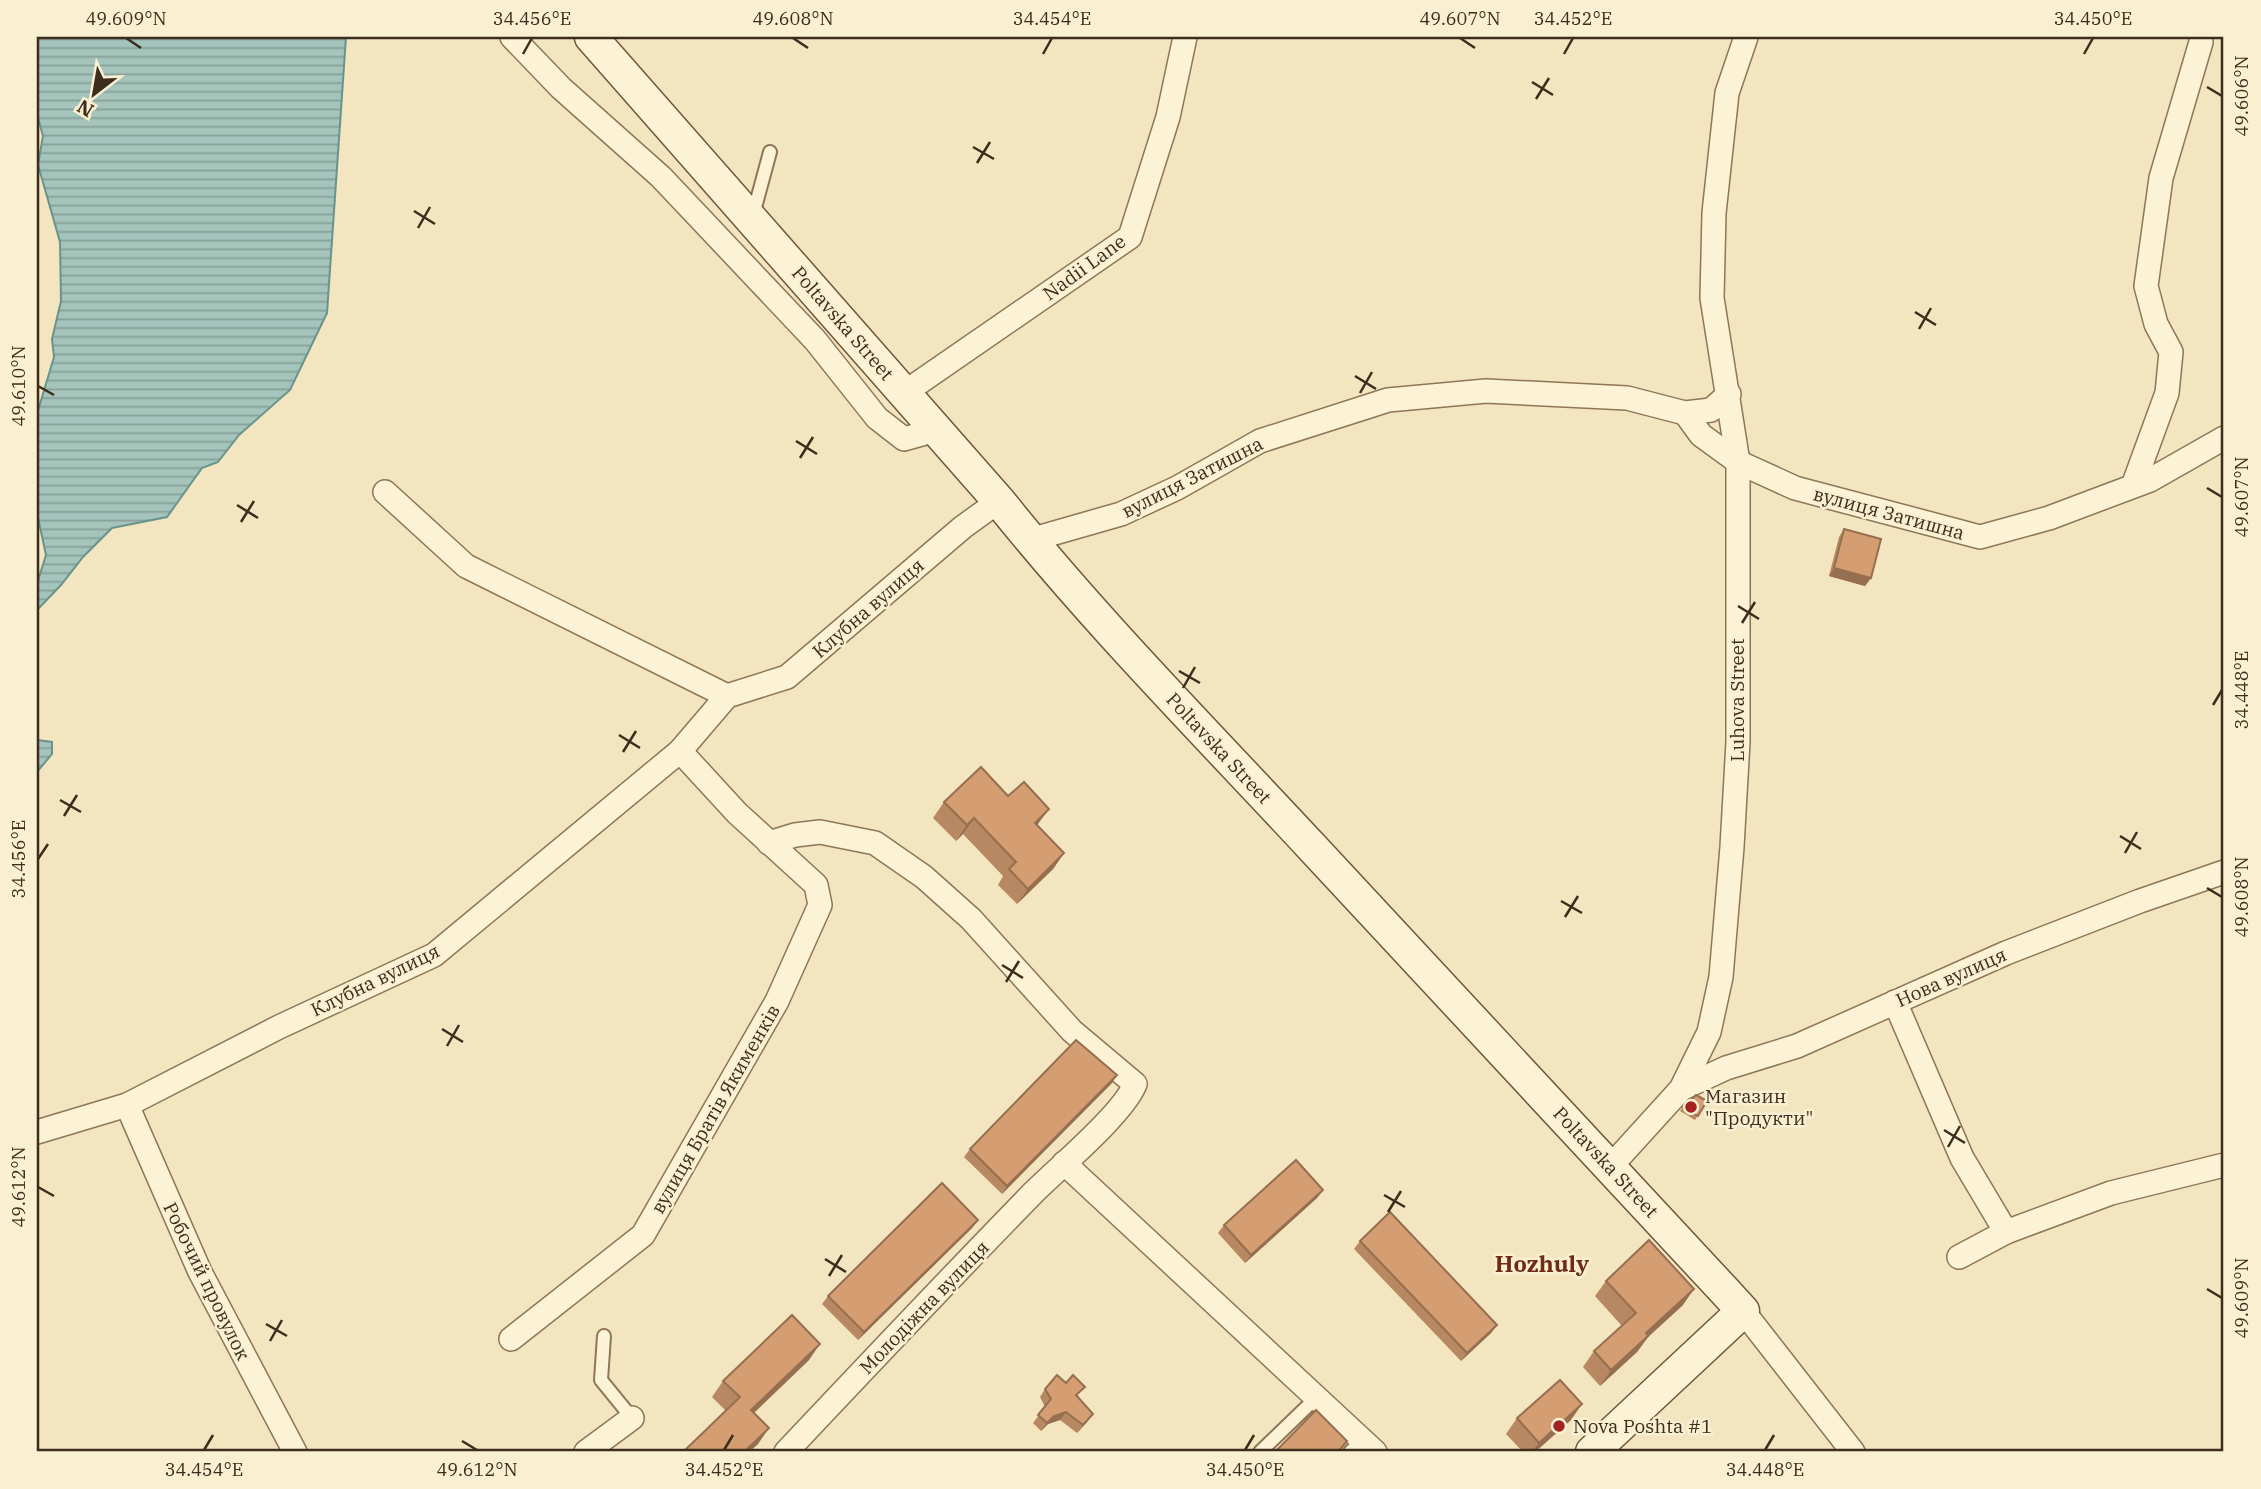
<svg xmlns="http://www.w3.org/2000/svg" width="2261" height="1489" font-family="'IBM Plex Serif',serif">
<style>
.water{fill:url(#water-rules);stroke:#69948b;stroke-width:2}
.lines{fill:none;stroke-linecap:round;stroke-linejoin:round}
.lane-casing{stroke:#8e7656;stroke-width:16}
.street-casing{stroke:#8e7656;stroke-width:26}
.secondary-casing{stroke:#705639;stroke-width:35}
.lane{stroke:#fcf2d5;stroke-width:12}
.street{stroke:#fcf2d5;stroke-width:23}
.secondary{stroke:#fcf2d5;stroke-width:32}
.wall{fill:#b78862}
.shaded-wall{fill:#956f50}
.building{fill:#d59e72;stroke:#956f50;stroke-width:2}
.ticks{fill:none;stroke:#3c2d1c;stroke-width:2.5}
.poi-dot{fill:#a4221f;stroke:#f9efd1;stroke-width:2.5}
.labels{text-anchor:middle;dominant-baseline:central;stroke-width:5;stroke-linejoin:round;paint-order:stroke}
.street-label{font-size:19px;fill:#3c2d1c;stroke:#f9efd1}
.poi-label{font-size:19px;fill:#3c2d1c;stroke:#f9efd1;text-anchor:start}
.quarter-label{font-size:23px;font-weight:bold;fill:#6e2b16;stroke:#f9efd1}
.neatline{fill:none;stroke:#3c2d1c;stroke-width:2.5}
.ticks-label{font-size:18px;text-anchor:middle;fill:#3c2d1c}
</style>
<defs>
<pattern id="water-rules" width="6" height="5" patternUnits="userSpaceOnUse" patternTransform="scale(1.75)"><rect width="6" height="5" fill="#a4c4bc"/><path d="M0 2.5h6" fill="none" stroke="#87a098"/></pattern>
</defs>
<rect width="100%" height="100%" fill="#f3e5c0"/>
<g class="water">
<polygon points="37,37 346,37 327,313 290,390 239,435 218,462 202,468 167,517 112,528 83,557 61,585 37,610 37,584 46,555 37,513 37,414 54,357 52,339 61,301 60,242 38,165 43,136 37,114"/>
<polygon points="37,740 52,742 52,754 37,772"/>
</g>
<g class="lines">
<defs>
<g id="lane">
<polyline points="753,215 770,152"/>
<polyline points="604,1336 601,1380 632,1418"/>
<polyline points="1260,1452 1317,1397"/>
<polyline points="1350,1452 1363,1440"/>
</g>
<g id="street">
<polyline points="512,37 561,88 661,177 815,340 877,418 904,439 936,430"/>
<polyline points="904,393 1130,237 1168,117 1185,37"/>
<polyline points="1685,413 1701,435 1738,462 1795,488 1980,537 2049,518 2150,480 2224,438"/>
<polyline points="2133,486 2167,393 2171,352 2156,324 2146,286 2161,178 2201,42"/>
<polyline points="385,492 466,566 727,696"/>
<polyline points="1030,540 1121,514 1177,488 1260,441 1388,400 1486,391 1627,398 1685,413 1711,410 1729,394"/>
<path d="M769,843L795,835L820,832L875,843L924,877L971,919L1072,1031L1135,1084C1124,1113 1058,1168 1033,1193C950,1278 868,1365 786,1452"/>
<polyline points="1895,1002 1962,1158 2006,1232"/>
<polyline points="1681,1089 1726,1068 1797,1046 2006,953 2140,901 2224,872"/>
<polyline points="127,1105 200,1272 295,1452"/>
<polyline points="37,1132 127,1105 279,1027 434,955 680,751 727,696 787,677 963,527 999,501"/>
<polyline points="1064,1163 1375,1452"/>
<polyline points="1611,1166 1681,1089 1709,1032 1721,977 1732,847 1738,742 1738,462 1712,298 1714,213 1727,93 1746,37"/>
<polyline points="1959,1257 2006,1232 2111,1193 2224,1165"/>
<polyline points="1743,1311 1853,1452"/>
<polyline points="511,1339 643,1235 777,1001 820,905 816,885 737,813 680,751"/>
<polyline points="586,1452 632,1418"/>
</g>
<path id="secondary" d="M591,37L999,501C1095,621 1205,732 1310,845C1456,1000 1600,1155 1743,1311L1592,1452"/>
</defs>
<use href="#lane" class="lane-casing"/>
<use href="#street" class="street-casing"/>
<use href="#secondary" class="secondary-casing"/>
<use href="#lane" class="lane"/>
<use href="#street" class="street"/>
<use href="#secondary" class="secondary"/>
</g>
<g class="wall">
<polygon points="1844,529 1871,578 1865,586 1829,576 1839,537"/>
<polygon points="944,802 1037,826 1064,853 1053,869 1017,904 998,885 1003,876 963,834 956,841 933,818"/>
<polygon points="1117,1075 1112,1083 1002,1194 964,1157 970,1149"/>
<polygon points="1707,1101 1695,1120 1680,1111 1683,1107"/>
<polygon points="1323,1190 1317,1198 1245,1263 1218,1233 1224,1225"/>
<polygon points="978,1220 972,1228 858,1340 822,1304 828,1296"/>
<polygon points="1360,1241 1497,1325 1491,1333 1461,1361 1354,1249"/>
<polygon points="1606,1281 1683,1305 1648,1337 1637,1352 1600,1386 1583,1367 1594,1351 1622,1326 1595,1296"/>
<polygon points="809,1360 754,1413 758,1444 749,1452 683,1452 726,1411 712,1397 723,1381"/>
<polygon points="1045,1389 1079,1395 1077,1396 1087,1422 1077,1433 1060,1420 1048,1424 1041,1431 1033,1423 1045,1407 1040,1397"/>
<polygon points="1517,1418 1571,1420 1535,1452 1523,1452 1506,1434"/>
</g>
<g class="shaded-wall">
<polygon points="1834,568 1871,578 1865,586 1829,576"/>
<polygon points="1049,809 1038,824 1023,839 1035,823"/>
<polygon points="974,818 963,834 956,841 967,825"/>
<polygon points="1064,853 1053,869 1017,904 1028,889"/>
<polygon points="1117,1075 1112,1083 1002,1194 1007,1186"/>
<polygon points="1323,1190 1317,1198 1245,1263 1251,1255"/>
<polygon points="978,1220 972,1228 858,1340 864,1332"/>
<polygon points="1694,1289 1683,1305 1648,1337 1637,1352 1600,1386 1611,1370 1646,1333"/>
<polygon points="1497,1325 1491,1333 1461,1361 1467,1353"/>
<polygon points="820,1344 809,1360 740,1426 751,1410"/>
<polygon points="1582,1404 1571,1420 1535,1452 1532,1452 1539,1443"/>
<polygon points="1066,1412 1060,1420 1048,1424 1041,1431 1047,1423 1054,1416"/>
<polygon points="1093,1414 1087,1422 1077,1433 1083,1425"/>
<polygon points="769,1428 758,1444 749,1452 744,1452"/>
</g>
<g class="building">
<polygon points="1844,529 1881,539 1871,578 1834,568"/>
<polygon points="981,767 1008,796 1024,782 1049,809 1035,823 1064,853 1028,889 1009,869 1016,862 974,818 967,825 944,802"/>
<polygon points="1076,1040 1117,1075 1007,1186 970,1149"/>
<polygon points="1696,1095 1707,1101 1698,1116 1683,1107"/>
<polygon points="1296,1160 1323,1190 1251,1255 1224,1225"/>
<polygon points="942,1183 978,1220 864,1332 828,1296"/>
<polygon points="1390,1212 1497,1325 1467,1353 1360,1241"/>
<polygon points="1649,1240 1694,1289 1646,1333 1648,1336 1611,1370 1594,1351 1636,1313 1606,1281"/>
<polygon points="792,1315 820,1344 751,1410 769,1428 744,1452 683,1452 740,1397 723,1381"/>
<polygon points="1057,1375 1066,1383 1073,1375 1085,1387 1076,1395 1093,1414 1083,1425 1066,1412 1054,1416 1047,1423 1038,1415 1051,1399 1045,1389"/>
<polygon points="1560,1380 1582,1404 1539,1443 1517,1418"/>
<polygon points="1316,1410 1347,1441 1338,1452 1275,1452"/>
</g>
<path class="ticks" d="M126,38L141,48M793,38L808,48M1460,38L1475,48M523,54L532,38M1043,54L1052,38M1564,54L1573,38M2084,54L2093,38M1532,82L1553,95M2207,87L2222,96M1536,99L1549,78M973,147L994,159M977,163L990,142M414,211L435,224M418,228L430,207M1915,312L1936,325M1919,329L1931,308M1355,376L1376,389M38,386L54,395M1360,393L1372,372M796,441L817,454M800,458L813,437M2207,488L2222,497M237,505L258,518M241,522L254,501M1738,606L1759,619M1742,623L1755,602M1179,671L1200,683M1183,688L1195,667M2213,705L2222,690M619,735L640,748M623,752L636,731M60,800L81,812M64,816L77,795M2120,836L2141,849M2125,853L2137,832M38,859L48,844M2207,888L2222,897M1561,901L1582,913M1565,917L1578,896M1002,965L1023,978M1006,982L1019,961M442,1029L463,1042M447,1046L459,1025M1944,1130L1965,1143M1948,1147L1960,1126M38,1187L54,1196M1384,1195L1405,1207M1388,1212L1401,1191M825,1259L846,1272M829,1276L842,1255M2207,1289L2222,1298M266,1324L287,1336M270,1341L282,1320M462,1441L477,1450M204,1450L213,1435M724,1450L733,1435M1245,1450L1254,1435M1765,1450L1774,1435"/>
<g class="poi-dot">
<circle cx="1691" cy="1107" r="7"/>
<circle cx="1559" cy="1426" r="7"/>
</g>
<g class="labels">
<g class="street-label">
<text transform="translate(1084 267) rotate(-36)">Nadii Lane</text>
<text transform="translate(843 323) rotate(49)">Poltavska Street</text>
<text transform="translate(1192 477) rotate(-27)">вулиця Затишна</text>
<text transform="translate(1889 513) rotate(15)">вулиця Затишна</text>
<text transform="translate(868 608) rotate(-41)">Клубна вулиця</text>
<text transform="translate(1737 700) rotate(-90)">Luhova Street</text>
<text transform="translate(1219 748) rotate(47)">Poltavska Street</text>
<text transform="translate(1951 977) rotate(-24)">Нова вулиця</text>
<text transform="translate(375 980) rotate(-26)">Клубна вулиця</text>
<text transform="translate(715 1109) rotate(-60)">вулиця Братів Якименків</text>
<text transform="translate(1606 1162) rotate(47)">Poltavska Street</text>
<text transform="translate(207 1281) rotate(64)">Робочий провулок</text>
<text transform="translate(924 1307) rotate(-46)">Молодіжна вулиця</text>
</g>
<g class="poi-label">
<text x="1705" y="1096">Магазин<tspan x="1705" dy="22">"Продукти"</tspan></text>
<text x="1573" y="1426">Nova Poshta #1</text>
</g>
<g class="quarter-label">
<text x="1542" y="1263">Hozhuly</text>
</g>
</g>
<rect width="2261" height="1489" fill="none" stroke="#f9efd1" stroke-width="77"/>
<g transform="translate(94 94) rotate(211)" stroke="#f9efd1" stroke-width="5" paint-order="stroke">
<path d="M0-5L12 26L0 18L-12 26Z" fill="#3c2d1c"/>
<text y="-10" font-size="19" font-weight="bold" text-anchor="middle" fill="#3c2d1c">N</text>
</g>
<rect x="38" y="38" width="2184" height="1412" class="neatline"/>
<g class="ticks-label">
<text x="126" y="25">49.609°N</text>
<text x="532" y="25">34.456°E</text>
<text x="793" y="25">49.608°N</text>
<text x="1052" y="25">34.454°E</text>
<text x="1460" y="25">49.607°N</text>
<text x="1573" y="25">34.452°E</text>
<text x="2093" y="25">34.450°E</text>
<text transform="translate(2242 96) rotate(-90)" y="6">49.606°N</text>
<text transform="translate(19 386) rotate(-90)" y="6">49.610°N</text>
<text transform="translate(2242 497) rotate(-90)" y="6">49.607°N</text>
<text transform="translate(2242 690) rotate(-90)" y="6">34.448°E</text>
<text transform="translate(19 859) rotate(-90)" y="6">34.456°E</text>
<text transform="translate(2242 897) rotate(-90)" y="6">49.608°N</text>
<text transform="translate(19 1187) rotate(-90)" y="6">49.612°N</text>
<text transform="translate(2242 1298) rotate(-90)" y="6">49.609°N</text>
<text x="204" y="1476">34.454°E</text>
<text x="477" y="1476">49.612°N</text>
<text x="724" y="1476">34.452°E</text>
<text x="1245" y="1476">34.450°E</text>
<text x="1765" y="1476">34.448°E</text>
</g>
</svg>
